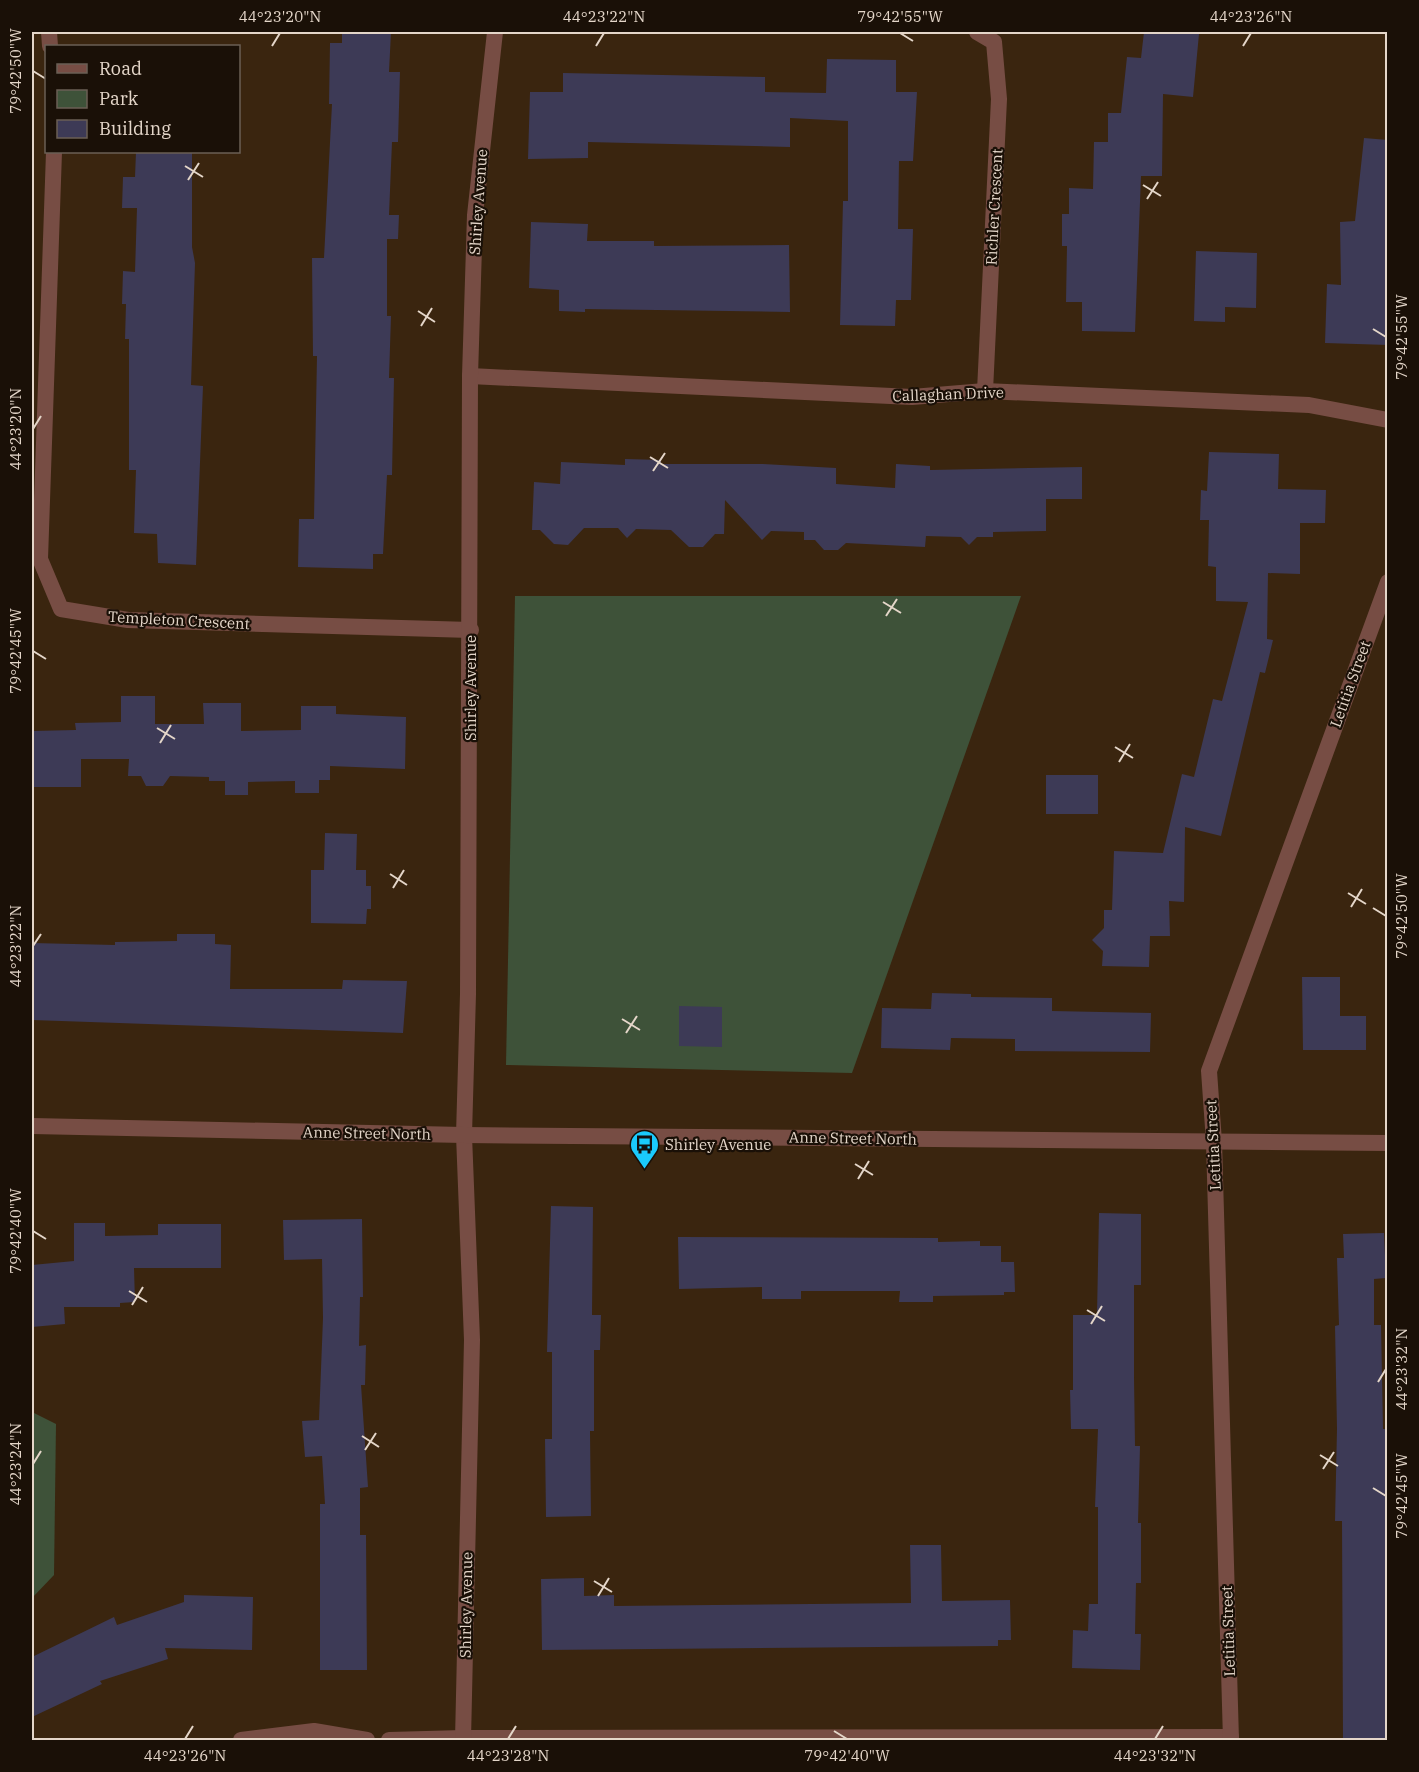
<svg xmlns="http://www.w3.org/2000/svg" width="1419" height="1772" font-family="'IBM Plex Serif',serif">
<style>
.green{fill:#3e5239}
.building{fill:#3d3a56}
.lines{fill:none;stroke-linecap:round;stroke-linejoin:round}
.minor{stroke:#774d44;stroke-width:16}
.tertiary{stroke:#774d44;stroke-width:16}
.ticks{fill:none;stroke:#e4d6c9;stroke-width:2}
.labels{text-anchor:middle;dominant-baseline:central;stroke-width:4.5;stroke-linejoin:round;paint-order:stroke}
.street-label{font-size:15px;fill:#e4d6c9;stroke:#1a1007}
.poi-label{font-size:15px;fill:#e4d6c9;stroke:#1a1007;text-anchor:start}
.neatline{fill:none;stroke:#e4d6c9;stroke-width:2}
.ticks-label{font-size:15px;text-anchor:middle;fill:#e4d6c9}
</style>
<rect width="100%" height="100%" fill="#3a250f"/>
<g class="green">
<polygon points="515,596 1021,596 852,1073 506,1065"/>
<polygon points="32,1412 56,1424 54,1575 32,1598"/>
</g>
<g class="building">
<polygon points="342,32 391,32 389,72 400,72 398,142 392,142 389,215 399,215 398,239 387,239 387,316 391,316 389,378 394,378 392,475 387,475 383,554 373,554 373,569 298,567 299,519 314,519 317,356 313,356 312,258 324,258 332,104 329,104 330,43 342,43"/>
<polygon points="1144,32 1199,34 1193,97 1163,94 1162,176 1141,176 1135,332 1082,331 1082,302 1066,302 1067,246 1062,246 1062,214 1069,214 1069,188 1093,189 1094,142 1108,142 1108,113 1121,113 1127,57 1141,58"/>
<polygon points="827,59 896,60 896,92 917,92 913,161 899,161 898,229 913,229 911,300 896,300 895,326 840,325 843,201 848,201 848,121 790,118 790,147 588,142 588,158 528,159 530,92 563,92 563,73 765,77 765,92 826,93"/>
<polygon points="1364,138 1388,140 1388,345 1325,343 1327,284 1341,285 1340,222 1355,221"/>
<polygon points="136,152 192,152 192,247 195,263 191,385 203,386 196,565 158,563 157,534 134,533 136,470 129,470 129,339 125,339 126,304 122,304 123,271 135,272 137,208 122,208 123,177 135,177"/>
<polygon points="531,222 588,224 587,241 654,241 654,246 789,245 790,312 585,309 585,312 559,311 559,290 529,288"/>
<polygon points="1196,251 1257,253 1256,308 1225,307 1225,322 1194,321"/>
<polygon points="1209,452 1279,454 1278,489 1326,490 1325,523 1300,523 1300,574 1268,573 1267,639 1273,640 1265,673 1260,672 1221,836 1185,827 1184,902 1169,901 1170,936 1150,936 1149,967 1102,966 1103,951 1092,940 1104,928 1104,910 1112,910 1114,851 1163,853 1182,774 1194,777 1213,699 1222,701 1248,602 1216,601 1216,567 1208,566 1209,520 1200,520 1201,490 1207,491"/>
<polygon points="625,459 661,460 661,464 763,464 836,468 836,484 895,488 896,464 930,466 930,470 1082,467 1082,499 1046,499 1046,531 993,532 993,537 977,537 969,545 961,537 926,536 925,547 846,543 838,550 824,550 815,540 804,540 804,532 771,531 762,540 725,500 724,534 715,534 703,547 689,547 671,530 636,529 627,538 618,528 584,528 568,545 554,544 540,530 532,530 534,482 560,484 561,462 625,465"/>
<polygon points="121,696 155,696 155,724 204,724 203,703 241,703 241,731 301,730 301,706 336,706 336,714 406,717 405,769 330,766 330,780 319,780 319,793 295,793 295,781 248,782 248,795 225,795 225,781 209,781 209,777 170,776 163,786 146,786 141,776 128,776 129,759 81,759 81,787 32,787 32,731 76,730 75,723 121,722"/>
<rect x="1046" y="775" width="52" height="39"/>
<polygon points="325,833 357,834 356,870 366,870 366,886 371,886 371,909 367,909 366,924 311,923 311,870 324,870"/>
<polygon points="177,934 215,934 215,944 231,945 230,989 342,989 343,980 407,981 403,1033 32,1020 32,943 115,945 115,942 177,941"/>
<polygon points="1302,977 1340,977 1340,1016 1366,1016 1366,1050 1303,1050"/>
<polygon points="932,993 971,994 971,997 1052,998 1052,1011 1151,1013 1150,1052 1015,1051 1015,1039 951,1038 950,1050 881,1048 882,1008 931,1009"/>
<polygon points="679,1006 722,1007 722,1047 679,1046"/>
<polygon points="551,1206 593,1207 592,1315 601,1315 600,1350 594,1350 594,1431 590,1431 591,1516 546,1517 545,1439 552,1439 552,1352 547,1352"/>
<polygon points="1099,1213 1141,1214 1141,1285 1134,1285 1134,1377 1135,1446 1140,1446 1138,1523 1141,1523 1141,1583 1136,1583 1135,1634 1141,1634 1140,1670 1072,1668 1073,1630 1088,1631 1089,1604 1098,1604 1098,1507 1095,1507 1098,1429 1071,1429 1070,1390 1073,1390 1073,1315 1097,1315"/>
<polygon points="362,1219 363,1297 360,1297 359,1346 366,1345 365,1385 361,1385 368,1487 360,1488 360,1535 366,1535 367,1670 320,1670 320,1504 325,1504 322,1456 305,1457 302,1421 319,1420 323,1318 322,1259 284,1260 283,1220"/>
<polygon points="74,1223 105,1223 105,1236 158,1235 158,1224 221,1224 221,1268 134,1268 135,1302 120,1303 120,1307 64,1307 65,1324 32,1327 32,1265 74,1261"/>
<polygon points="1384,1233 1386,1278 1374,1279 1374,1325 1381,1325 1383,1429 1388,1429 1385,1542 1388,1542 1388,1740 1343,1740 1342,1521 1335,1521 1337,1429 1335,1326 1339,1325 1337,1258 1344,1258 1343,1234"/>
<polygon points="678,1237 938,1238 938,1242 980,1241 980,1246 1001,1246 1001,1262 1014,1262 1015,1292 1004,1292 1004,1295 933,1296 933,1302 899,1302 900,1291 801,1291 801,1299 762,1299 762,1287 679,1289"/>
<polygon points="910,1545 941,1545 942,1601 1010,1600 1011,1640 998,1640 998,1646 542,1650 541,1579 584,1578 584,1596 614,1595 614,1606 911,1603"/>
<polygon points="184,1595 253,1597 252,1650 165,1648 168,1659 100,1681 102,1684 32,1717 32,1657 114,1617 117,1625 184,1602"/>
</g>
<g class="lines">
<g class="minor">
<polyline points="49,32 50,46"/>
<polyline points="977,32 994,42 999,99 985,391"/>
<polyline points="54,152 40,559 61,609 128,620 471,630"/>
<polyline points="470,376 912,397 985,391 1309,405 1388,420"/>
<polyline points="241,1740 314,1731 367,1740"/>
<polyline points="389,1740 463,1738 1231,1737"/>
<polyline points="463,1740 472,1340 464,1135 468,994 470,376 475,215 495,32"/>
<polyline points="1231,1740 1214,1142 1209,1071 1388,582"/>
</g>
<polyline class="tertiary" points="32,1126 464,1135 1388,1143"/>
</g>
<path class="ticks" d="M900,33L913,41M272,46L280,33M596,46L604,33M1243,46L1251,33M33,71L46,79M185,166L203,177M188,180L199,163M1143,185L1161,196M1147,199L1158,182M418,311L435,322M421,326L432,308M1373,329L1386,337M33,429L41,416M650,457L668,468M653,471L665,453M883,602L901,613M886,616L897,599M33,651L46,659M157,728L175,739M160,743L171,725M1115,747L1133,758M1119,762L1130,744M390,874L407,885M393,888L404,870M1348,893L1366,904M1351,907L1362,889M1373,908L1386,916M33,946L41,934M622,1019L640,1030M626,1033L637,1016M855,1164L873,1175M858,1179L869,1161M33,1231L46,1239M129,1291L147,1302M132,1305L143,1287M1087,1310L1105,1321M1091,1324L1102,1306M1378,1382L1386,1369M362,1436L379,1447M365,1450L376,1433M1320,1455L1338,1466M33,1464L41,1451M1323,1469L1334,1452M1373,1488L1386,1496M594,1581L612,1592M598,1596L609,1578M834,1731L847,1739M185,1739L193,1726M508,1739L516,1726M1155,1739L1163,1726"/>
<defs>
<symbol id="bus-pin" viewBox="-11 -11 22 30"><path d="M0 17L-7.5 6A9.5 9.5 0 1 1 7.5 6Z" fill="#1acafc" stroke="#1a1007"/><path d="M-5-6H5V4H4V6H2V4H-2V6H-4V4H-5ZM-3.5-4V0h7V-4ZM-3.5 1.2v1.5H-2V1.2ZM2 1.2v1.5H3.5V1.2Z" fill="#111"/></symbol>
</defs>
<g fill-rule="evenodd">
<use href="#bus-pin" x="628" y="1128" width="33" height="45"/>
</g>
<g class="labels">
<g class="street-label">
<text transform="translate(478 202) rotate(-86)">Shirley Avenue</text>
<text transform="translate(994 207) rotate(-87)">Richler Crescent</text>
<text transform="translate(948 394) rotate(-2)">Callaghan Drive</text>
<text transform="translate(179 620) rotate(3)">Templeton Crescent</text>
<text transform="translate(1350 684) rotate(-70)">Letitia Street</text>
<text transform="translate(470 688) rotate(-90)">Shirley Avenue</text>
<text transform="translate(367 1133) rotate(1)">Anne Street North</text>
<text transform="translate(853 1138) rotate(1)">Anne Street North</text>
<text transform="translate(1213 1145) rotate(-93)">Letitia Street</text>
<text transform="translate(466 1605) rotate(-89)">Shirley Avenue</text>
<text transform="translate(1228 1631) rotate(-92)">Letitia Street</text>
</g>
<g class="poi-label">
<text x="665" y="1144">Shirley Avenue</text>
</g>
</g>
<rect width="1419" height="1772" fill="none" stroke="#1a1007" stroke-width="66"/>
<rect x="45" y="45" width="195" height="108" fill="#1a1007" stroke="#6b5f55" stroke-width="1.5"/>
<rect x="57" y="64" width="30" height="9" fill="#774d44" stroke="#6b5f55" stroke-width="1.5"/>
<text x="99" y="75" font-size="18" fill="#e4d6c9">Road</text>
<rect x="57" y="90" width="30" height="18" fill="#3e5239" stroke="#6b5f55" stroke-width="1.5"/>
<text x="99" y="105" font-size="18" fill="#e4d6c9">Park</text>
<rect x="57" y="120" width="30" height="18" fill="#3d3a56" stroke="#6b5f55" stroke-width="1.5"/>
<text x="99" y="135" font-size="18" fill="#e4d6c9">Building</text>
<rect x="33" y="33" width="1353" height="1706" class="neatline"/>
<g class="ticks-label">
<text x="280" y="22">44°23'20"N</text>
<text x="604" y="22">44°23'22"N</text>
<text x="900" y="22">79°42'55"W</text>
<text x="1251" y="22">44°23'26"N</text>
<text transform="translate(16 71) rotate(-90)" y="5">79°42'50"W</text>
<text transform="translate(1402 337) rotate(-90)" y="5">79°42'55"W</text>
<text transform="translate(16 429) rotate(-90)" y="5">44°23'20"N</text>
<text transform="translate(16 651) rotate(-90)" y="5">79°42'45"W</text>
<text transform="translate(1402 916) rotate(-90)" y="5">79°42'50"W</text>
<text transform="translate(16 946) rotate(-90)" y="5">44°23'22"N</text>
<text transform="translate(16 1231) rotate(-90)" y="5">79°42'40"W</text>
<text transform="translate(1402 1369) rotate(-90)" y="5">44°23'32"N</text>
<text transform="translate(16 1464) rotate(-90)" y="5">44°23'24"N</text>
<text transform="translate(1402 1496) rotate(-90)" y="5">79°42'45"W</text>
<text x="185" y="1761">44°23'26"N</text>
<text x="508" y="1761">44°23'28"N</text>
<text x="847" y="1761">79°42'40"W</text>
<text x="1155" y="1761">44°23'32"N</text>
</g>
</svg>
